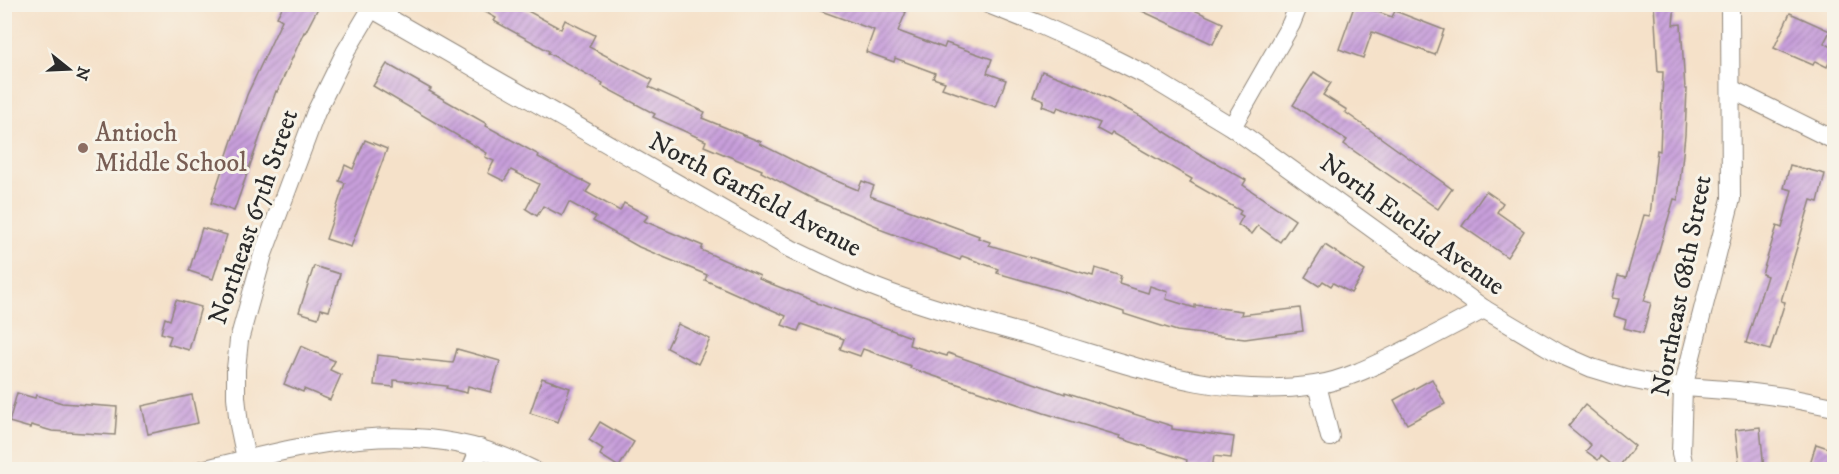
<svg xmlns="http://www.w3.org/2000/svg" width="1839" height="474" font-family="'IM FELL DW Pica',serif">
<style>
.building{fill:url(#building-hatch)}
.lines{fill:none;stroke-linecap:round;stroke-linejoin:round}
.street-casing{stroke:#90867a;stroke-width:20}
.street{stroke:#fff;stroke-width:18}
.education-dot{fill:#8d6e63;stroke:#f7f3e8;stroke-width:2}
.labels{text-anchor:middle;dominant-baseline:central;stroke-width:6;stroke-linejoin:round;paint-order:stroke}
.education-label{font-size:26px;fill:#785e54;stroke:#f7f3e8;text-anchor:start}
.street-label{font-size:26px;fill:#2b2b2b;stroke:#f7f3e8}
</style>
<defs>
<pattern id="building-hatch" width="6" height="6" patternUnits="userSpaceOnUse" patternTransform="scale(1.5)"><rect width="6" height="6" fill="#c89fdb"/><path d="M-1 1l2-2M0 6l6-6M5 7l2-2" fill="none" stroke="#a382b2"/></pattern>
</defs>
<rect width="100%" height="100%" fill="#f7f3e8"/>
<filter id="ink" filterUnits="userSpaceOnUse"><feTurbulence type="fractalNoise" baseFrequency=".0167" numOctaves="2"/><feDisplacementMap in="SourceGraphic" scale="12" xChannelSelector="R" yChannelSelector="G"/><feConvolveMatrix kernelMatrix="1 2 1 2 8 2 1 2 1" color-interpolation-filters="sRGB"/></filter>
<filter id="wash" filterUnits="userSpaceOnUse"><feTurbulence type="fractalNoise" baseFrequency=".008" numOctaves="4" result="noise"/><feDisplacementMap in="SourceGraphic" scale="24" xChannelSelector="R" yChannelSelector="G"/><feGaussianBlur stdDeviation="1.35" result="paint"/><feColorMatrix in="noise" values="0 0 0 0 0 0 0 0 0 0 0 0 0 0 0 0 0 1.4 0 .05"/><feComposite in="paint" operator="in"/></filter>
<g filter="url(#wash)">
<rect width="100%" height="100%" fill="#f5e1c9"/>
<g id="blocks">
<g class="building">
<polygon points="284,4 320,4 305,33 304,32 277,92 276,91 234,211 211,203 247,95 282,20 277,17"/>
<polygon points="471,4 515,4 561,29 565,20 595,35 589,47 653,80 649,87 705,112 702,118 761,142 760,144 822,175 858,190 862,181 874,186 870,196 979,236 978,238 990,242 989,245 1093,276 1095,268 1121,276 1119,284 1148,293 1150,286 1168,292 1166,299 1195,308 1195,305 1242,311 1241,315 1300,308 1303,331 1245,339 1177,331 1124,314 1124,312 1064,292 997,273 998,269 962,256 960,260 936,251 936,250 879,229 879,227 817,201 761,172 762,170 704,146 706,141 653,117 655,114 602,86 603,83 548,53 549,51 494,21 496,18"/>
<polygon points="807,4 885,4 906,12 898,31 944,48 946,43 992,59 987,73 1006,80 996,107 942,88 945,82 933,78 935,73 895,58 894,62 866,52 874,30 807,6"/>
<polygon points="1127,4 1181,4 1223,23 1213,44"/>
<polygon points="1355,4 1392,17 1395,11 1444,30 1435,55 1372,32 1363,58 1339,49"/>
<polygon points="1654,4 1675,4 1673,25 1681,24 1685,89 1687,89 1685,135 1678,200 1674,199 1644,301 1651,303 1643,333 1624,328 1626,320 1614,316 1619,299 1612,298 1618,276 1626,278 1644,215 1650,216 1657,150 1660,151 1663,72 1658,72"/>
<polygon points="1790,13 1830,31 1824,43 1834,48 1834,51 1827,67 1815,61 1813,65 1774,48"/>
<polygon points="387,64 431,89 429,91 487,124 486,126 539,155 538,157 591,185 586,192 620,211 624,203 648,216 644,221 703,246 701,250 760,276 759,279 817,302 817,303 911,337 909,345 947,356 948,353 1065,394 1065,392 1172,426 1172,429 1234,437 1231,458 1214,456 1212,469 1186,466 1187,460 1119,438 1120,436 1044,413 910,368 911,366 863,349 860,356 840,349 844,339 801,324 798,331 782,325 786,316 705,280 707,275 639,247 593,221 596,217 569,202 562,216 543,206 537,216 526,209 539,184 511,170 504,181 488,173 494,161 485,157 487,153 373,86"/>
<polygon points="1042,71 1087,88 1144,118 1193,150 1246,180 1243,185 1295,220 1280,242 1258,226 1252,234 1238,225 1243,216 1239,214 1241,211 1190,182 1192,179 1112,133 1110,136 1097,129 1100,123 1058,107 1056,111 1042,106 1044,100 1033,96"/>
<polygon points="1314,72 1331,83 1323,95 1347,110 1345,112 1452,189 1438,209 1344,144 1347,140 1293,105"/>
<polygon points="365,140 387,149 351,247 326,239 345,183 339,181 345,165 353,169"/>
<polygon points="1790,165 1825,174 1818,202 1811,200 1781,301 1785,302 1770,350 1746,343 1767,276 1762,274 1777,226 1782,228 1792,190 1784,188"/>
<polygon points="1486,191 1503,203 1497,212 1524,231 1507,257 1462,226"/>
<polygon points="202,228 227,235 213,279 189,271"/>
<polygon points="1325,245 1365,271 1351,293 1333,283 1331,286 1323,281 1319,286 1305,277"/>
<polygon points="314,266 340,274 329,311 321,309 318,318 299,312"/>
<polygon points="176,300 201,307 189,350 168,344 171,336 161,333 165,318 170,320"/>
<polygon points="678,324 710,339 698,364 667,348"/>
<polygon points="301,346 335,361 330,370 341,375 330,400 304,389 303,392 284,384"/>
<polygon points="457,349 500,361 491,392 468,386 467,393 446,388 447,386 394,380 394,387 374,385 377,355 453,363"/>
<polygon points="542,378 570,388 558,422 530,413"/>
<polygon points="1432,379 1445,404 1407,424 1394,400"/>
<polygon points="17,393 35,398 36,395 62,403 117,407 115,435 52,431 31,425 30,428 9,422"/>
<polygon points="192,395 198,423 148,434 142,406"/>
<polygon points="1585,405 1635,446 1617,469 1601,456 1598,460 1586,451 1591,445 1568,426"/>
<polygon points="600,422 634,442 619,467 600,455 603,449 589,440"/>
<polygon points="1760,427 1764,470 1740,470 1735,430"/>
<polygon points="1816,444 1834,450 1834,470 1808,470"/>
</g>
</g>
</g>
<g filter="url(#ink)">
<use href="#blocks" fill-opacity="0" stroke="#90867a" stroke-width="1.5"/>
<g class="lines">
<defs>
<g id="street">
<polyline points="988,4 1036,23 1096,50 1148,76 1232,127 1484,309 1560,354 1592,368 1625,378 1659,385 1738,391 1784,397 1834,407"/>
<path d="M371,8L791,249C828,267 865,285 904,298C953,315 1003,328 1052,342C1140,368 1221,399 1315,385C1348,380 1381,362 1412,347C1436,334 1460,322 1484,309"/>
<polyline points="1731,89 1834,140"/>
<polyline points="1232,127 1291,24 1299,4"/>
<polyline points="1317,385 1330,437"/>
<polyline points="246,459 239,425 236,397 236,369 239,340 263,254 316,112 346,51 374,4"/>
<path d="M202,470C316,443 421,412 533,470"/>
<polyline points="471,470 480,448"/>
<polyline points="1685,470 1681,453 1683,388 1731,199 1730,4"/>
</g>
</defs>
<use href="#street" class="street-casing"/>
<use href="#street" class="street"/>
</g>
</g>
<circle class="education-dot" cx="83" cy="148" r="6"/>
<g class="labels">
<g class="education-label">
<text x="95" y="133">Antioch<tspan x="95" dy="30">Middle School</tspan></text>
</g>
<g class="street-label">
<text transform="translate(755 195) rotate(28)">North Garfield Avenue</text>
<text transform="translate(254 217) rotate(-71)">Northeast 67th Street</text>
<text transform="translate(1412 225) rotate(36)">North Euclid Avenue</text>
<text transform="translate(1682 286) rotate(-79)">Northeast 68th Street</text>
</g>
</g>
<rect width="1839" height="474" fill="none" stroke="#f7f3e8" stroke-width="24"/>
<g transform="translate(69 69) rotate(108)" stroke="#f7f3e8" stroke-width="4.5" paint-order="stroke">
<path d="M0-4.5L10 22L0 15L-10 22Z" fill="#2b2b2b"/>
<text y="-9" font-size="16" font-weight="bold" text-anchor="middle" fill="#2b2b2b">N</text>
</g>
</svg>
